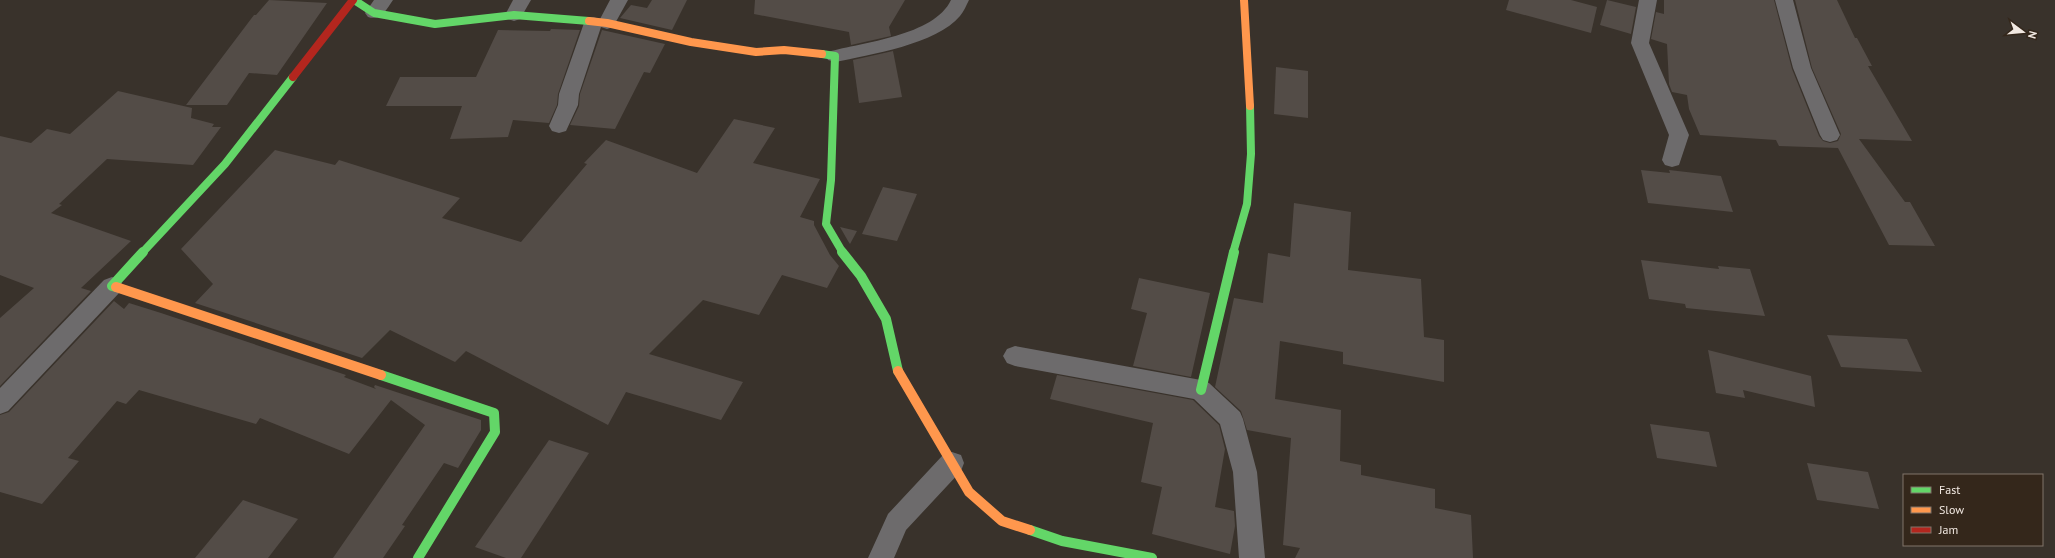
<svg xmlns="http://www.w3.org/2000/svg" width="2055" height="558" font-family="'PT Sans',sans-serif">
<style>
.building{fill:#534c47}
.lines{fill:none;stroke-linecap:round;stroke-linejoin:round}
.street{fill:#6d6b6c;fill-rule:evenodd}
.fast-far1{stroke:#63d668;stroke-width:8}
.fast{stroke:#63d668;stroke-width:10}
.slow-far1{stroke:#ff974d;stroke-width:8}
.slow{stroke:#ff974d;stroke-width:10}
.jam{stroke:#b3261e;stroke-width:8}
</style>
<rect width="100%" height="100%" fill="#39322b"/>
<g class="building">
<polygon points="269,0 327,3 277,75 249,73 227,105 186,105 254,15 256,15"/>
<polygon points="652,0 687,0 672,30 620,18 631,5 647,8"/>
<polygon points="755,0 905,0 889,27 891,36 851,45 849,32 754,14"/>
<polygon points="1509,0 1571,0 1597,7 1591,33 1506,10"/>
<polygon points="1607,0 1636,7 1631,34 1600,25"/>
<polygon points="1664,0 1774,0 1792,69 1819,136 1823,141 1830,143 1838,141 1841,134 1812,68 1795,0 1837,0 1855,38 1857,38 1872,66 1868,66 1912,141 1859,139 1905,202 1910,202 1935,246 1889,245 1838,148 1779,146 1776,140 1700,135 1689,109 1687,95 1672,92 1669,84 1667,44 1651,39 1656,12 1664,14"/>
<polygon points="551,29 580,30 558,94 557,105 549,123 513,120 508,137 450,139 462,106 386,106 400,77 476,77 498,30 550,31"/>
<polygon points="602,30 665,44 650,73 644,72 615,129 570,125 579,106 580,94"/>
<polygon points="893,51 902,97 859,103 853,60"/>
<polygon points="1276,67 1308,71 1308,118 1274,114"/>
<polygon points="118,91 192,108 191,118 214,124 212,127 221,127 193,165 107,159 59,204 62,205 51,213 131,241 81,288 91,291 0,386 0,318 34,288 0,275 0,136 31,143 47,129 70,134"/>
<polygon points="734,119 775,128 753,163 820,179 800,217 814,221 814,225 830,255 839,266 827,288 782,275 759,315 703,300 649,354 743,382 721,420 626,392 608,425 466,351 455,362 390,330 362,358 195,303 213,284 181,249 275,150 335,165 339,160 460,198 442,218 521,242 587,164 584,163 606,140 697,173"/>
<polygon points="1641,170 1670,173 1669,170 1721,176 1733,212 1648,203"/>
<polygon points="883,187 917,194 897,241 862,234"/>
<polygon points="1294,203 1351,212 1348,270 1421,279 1424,337 1444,340 1444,382 1343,364 1343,352 1280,341 1275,399 1341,410 1340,461 1361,465 1361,475 1435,489 1435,508 1471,515 1473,558 1295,558 1300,548 1283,545 1291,438 1247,430 1241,411 1215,387 1234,298 1263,303 1268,253 1290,257"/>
<polygon points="840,227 857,231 850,244 848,241"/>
<polygon points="1641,260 1719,269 1718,266 1750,269 1765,316 1686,308 1685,304 1649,299"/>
<polygon points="1139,278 1210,293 1191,377 1133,366 1147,313 1131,309"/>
<polygon points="114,301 124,309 129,303 161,313 346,375 344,377 376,389 374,387 375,385 481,420 481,430 458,468 444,463 402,525 405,526 383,558 333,558 425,425 391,400 349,454 260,418 256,424 139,390 126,404 117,401 68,458 79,461 42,504 0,492 0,415 9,412"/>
<polygon points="1827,335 1907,339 1922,372 1841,367"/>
<polygon points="1708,350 1811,376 1815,407 1743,390 1745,398 1716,393"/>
<polygon points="1057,375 1193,400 1219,425 1225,449 1215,507 1234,511 1235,526 1230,554 1152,534 1162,487 1141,482 1153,423 1050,399"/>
<polygon points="1650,424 1709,432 1717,467 1657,458"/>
<polygon points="549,440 589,453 521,558 506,558 475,547"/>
<polygon points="1807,463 1868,472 1879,509 1817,500"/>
<polygon points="243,500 298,519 268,558 195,558"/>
</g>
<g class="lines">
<g class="street">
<path d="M374,0H393C386,10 381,21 368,17L365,13Z"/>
<polygon points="513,0 531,0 520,19 514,21 508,19 505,15"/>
<polygon points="610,0 628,0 613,27 607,29 601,27 579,94 578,105 566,131 559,133 552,131 549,126 558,105 559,94 584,23 587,19 593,17 600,19"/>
<path d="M951,0H969C966,6 964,11 960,16C937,44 869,55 835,62L828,60L826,56L828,52C863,42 934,36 951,0Z"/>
<polygon points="1639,0 1657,0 1649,43 1689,135 1679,165 1672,167 1665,165 1662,160 1669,135 1631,43"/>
<polygon points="1775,0 1793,0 1811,68 1840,135 1837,140 1830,142 1823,140 1820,135 1793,68"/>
<polygon points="112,277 120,280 123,286 120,292 8,411 0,414 0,388 104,280"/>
<polygon points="1015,346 1201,380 1209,383 1240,412 1243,419 1257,472 1265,558 1239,558 1233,472 1220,424 1194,399 1015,366 1007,363 1003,356 1007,349"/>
<polygon points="952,452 961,455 964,463 961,471 906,530 894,558 868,558 888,514 943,455"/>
</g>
<g class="fast-far1">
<polyline points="354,0 374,13 435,24 514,15 589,21"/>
<polyline points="822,54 835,56 831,180 826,224 843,253"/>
<polyline points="142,253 225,164 293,77"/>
<polyline points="1233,253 1247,204 1251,154 1250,106"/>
</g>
<g class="fast">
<polyline points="842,252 861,276 886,319 898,371"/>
<polyline points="116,287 112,286 143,252"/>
<polyline points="381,375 494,413 495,432 418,558"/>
<polyline points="1201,390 1234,252"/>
<polyline points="1030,530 1062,541 1152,558"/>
</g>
<g class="slow-far1">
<polyline points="1244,0 1250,106"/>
<polyline points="589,21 607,23 691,42 756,52 784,50 822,54"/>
</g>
<g class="slow">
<polyline points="116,287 381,375"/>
<polyline points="898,371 969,492 1002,521 1030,530"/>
</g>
<polyline class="jam" points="293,77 353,0"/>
</g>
<rect x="1903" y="474" width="140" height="72" fill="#34271b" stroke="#80746a"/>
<rect x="1911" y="487" width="20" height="6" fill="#63d668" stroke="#80746a"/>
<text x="1939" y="494" font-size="12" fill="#f1e8e1">Fast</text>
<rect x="1911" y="507" width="20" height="6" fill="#ff974d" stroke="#80746a"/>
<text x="1939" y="514" font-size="12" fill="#f1e8e1">Slow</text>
<rect x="1911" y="527" width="20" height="6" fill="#b3261e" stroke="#80746a"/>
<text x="1939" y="534" font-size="12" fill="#f1e8e1">Jam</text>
<g transform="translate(2023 32) rotate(106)" stroke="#34271b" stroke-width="3" paint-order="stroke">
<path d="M0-3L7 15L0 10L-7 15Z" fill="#f1e8e1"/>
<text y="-6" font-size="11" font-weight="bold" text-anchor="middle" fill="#f1e8e1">N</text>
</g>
</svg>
